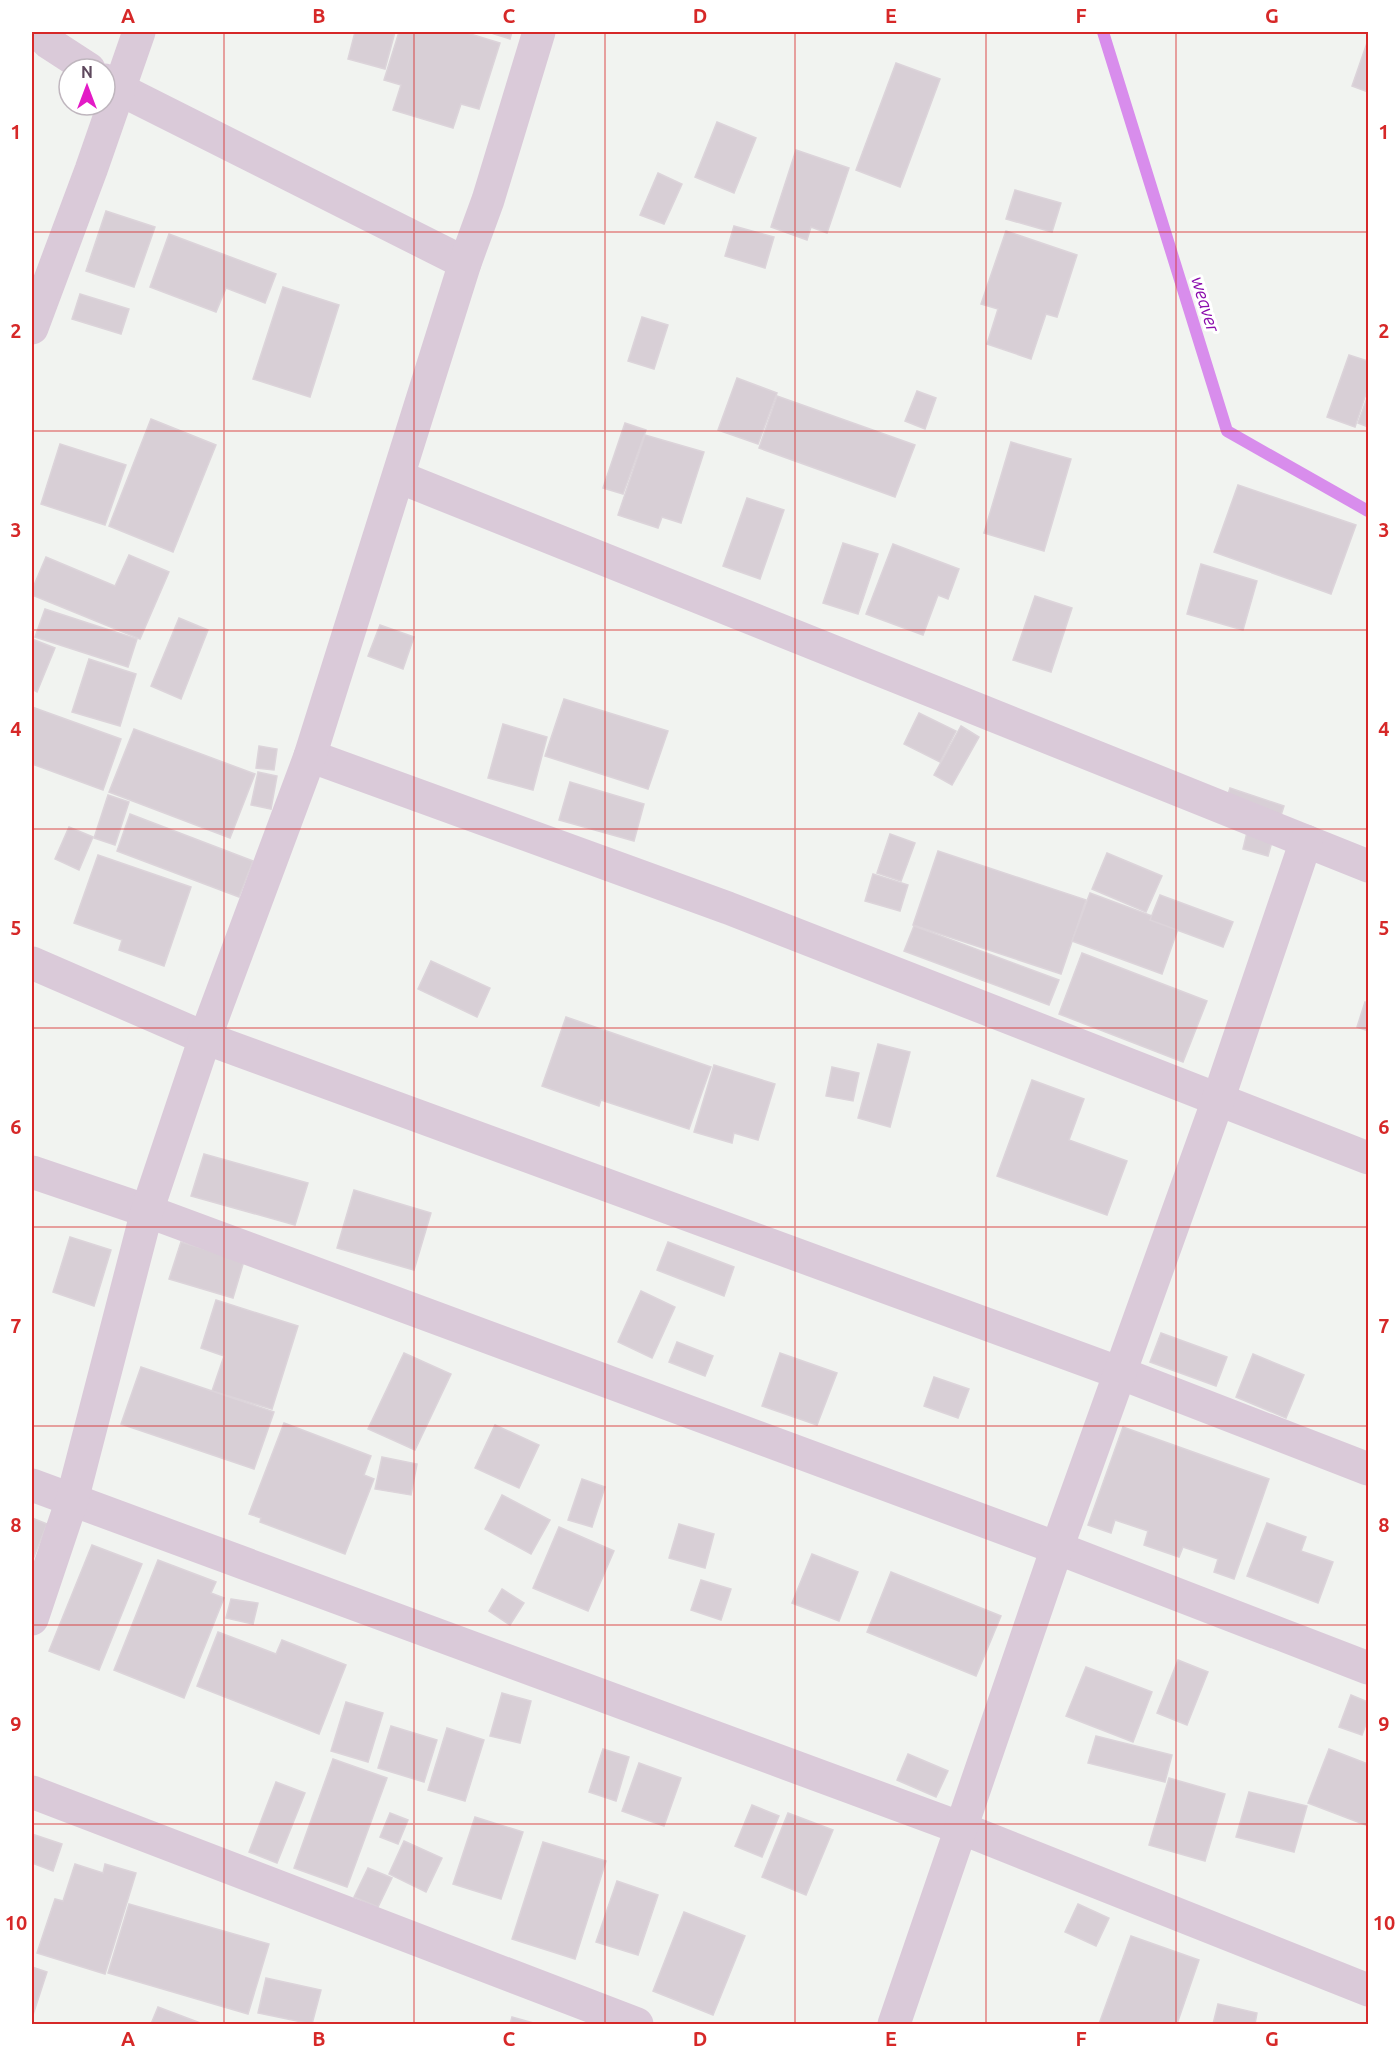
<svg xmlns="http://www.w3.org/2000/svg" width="1400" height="2056" font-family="Ubuntu,sans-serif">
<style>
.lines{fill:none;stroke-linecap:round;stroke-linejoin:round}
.stream{stroke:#d88dec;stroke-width:12}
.building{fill:#d8cfd6;stroke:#dcd4da;stroke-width:1.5}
.minor{stroke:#dacad9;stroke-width:33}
.grid{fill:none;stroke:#d62828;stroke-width:1.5;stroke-opacity:0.55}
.labels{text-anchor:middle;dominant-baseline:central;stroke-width:6;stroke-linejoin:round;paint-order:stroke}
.water-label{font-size:18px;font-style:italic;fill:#8b0dac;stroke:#fff}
.neatline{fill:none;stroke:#d62828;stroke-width:2}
.grid-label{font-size:20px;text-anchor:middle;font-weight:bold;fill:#d62828}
</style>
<rect width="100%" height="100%" fill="#f1f3f0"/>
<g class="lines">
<polyline class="stream" points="1103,32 1227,431 1368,511"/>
</g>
<g class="building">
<polygon points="355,32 395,32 385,69 348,59"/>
<polygon points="399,32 464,32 500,43 479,109 461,104 453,128 393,110 401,85 384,80"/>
<polygon points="488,32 512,32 510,39"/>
<polygon points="1368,40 1368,92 1352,86"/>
<polygon points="896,63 940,79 900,187 856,170"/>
<polygon points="717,122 756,138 734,193 695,177"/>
<polygon points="796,150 849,168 827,233 811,227 807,240 771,227"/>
<polygon points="658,173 682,184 664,224 640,215"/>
<polygon points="1015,190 1061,203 1052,232 1006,219"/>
<polygon points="106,211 155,227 134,287 86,271"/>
<polygon points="734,226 774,237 765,268 725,256"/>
<polygon points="1006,231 1077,255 1057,317 1046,314 1031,359 987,344 998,309 981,304"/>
<polygon points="169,234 276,274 265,303 226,288 216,312 150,287"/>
<polygon points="283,287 339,305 310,397 253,379"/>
<polygon points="80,294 129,309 121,334 72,319"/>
<polygon points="642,317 668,325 654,369 628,361"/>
<polygon points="1349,355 1368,361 1368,388 1355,427 1327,417"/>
<polygon points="737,378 777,393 758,444 718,430"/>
<polygon points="917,391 936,398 925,429 905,421"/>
<polygon points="1368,395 1368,427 1358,423"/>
<polygon points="777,396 915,445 895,497 759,448"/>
<polygon points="151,419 216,445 173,552 109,526"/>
<polygon points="625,423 646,430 623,494 603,488"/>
<polygon points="645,435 704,452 681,523 662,517 658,528 618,515"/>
<polygon points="1011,442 1071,459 1044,551 984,533"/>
<polygon points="60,444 126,465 105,525 41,504"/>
<polygon points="1238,485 1356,525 1331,594 1214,552"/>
<polygon points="747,498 784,510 760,579 723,566"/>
<polygon points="843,543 878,554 858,614 823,603"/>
<polygon points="893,544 959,569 948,599 938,595 923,635 866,614"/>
<polygon points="129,555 169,572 140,639 32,595 32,590 46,557 115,586"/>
<polygon points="1201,564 1257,581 1243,630 1187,614"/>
<polygon points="1035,596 1072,608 1051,672 1013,660"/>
<polygon points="45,609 137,639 128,667 35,637"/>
<polygon points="179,618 208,630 181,699 151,686"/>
<polygon points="380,625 414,637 403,669 368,656"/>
<polygon points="32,639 55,648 37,692 32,689"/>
<polygon points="89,659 136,674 120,726 72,712"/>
<polygon points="564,699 668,731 648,789 545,756"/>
<polygon points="32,707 121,739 103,790 32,764"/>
<polygon points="919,713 956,731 940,762 904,744"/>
<polygon points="503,724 547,737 533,790 488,778"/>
<polygon points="961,726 979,737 952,785 934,775"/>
<polygon points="134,729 255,774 230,838 109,792"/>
<polygon points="259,746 277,749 274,770 256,768"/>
<polygon points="258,772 277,776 271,809 251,805"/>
<polygon points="570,782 644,804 634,841 559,820"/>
<polygon points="1230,788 1284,806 1277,828 1223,810"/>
<polygon points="108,795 129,802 115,845 94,838"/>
<polygon points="130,814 253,861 239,897 117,851"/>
<polygon points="1249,824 1275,831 1268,856 1243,849"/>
<polygon points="69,827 93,837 79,870 55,859"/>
<polygon points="890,834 915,843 901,881 877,873"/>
<polygon points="938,851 1086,900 1061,974 913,925"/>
<polygon points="1107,853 1162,876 1146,912 1092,889"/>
<polygon points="98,855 191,887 164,966 119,950 122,940 74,923"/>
<polygon points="873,874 908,885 900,911 865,901"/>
<polygon points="1090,893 1179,926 1162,974 1072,941"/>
<polygon points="1160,895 1233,922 1223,947 1150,920"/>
<polygon points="914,926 1059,980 1049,1005 904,951"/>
<polygon points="1082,953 1207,1001 1183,1062 1059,1014"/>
<polygon points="431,961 490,988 477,1017 418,989"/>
<polygon points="1365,1002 1368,1003 1368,1031 1357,1027"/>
<polygon points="566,1017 711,1067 689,1129 601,1100 599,1106 542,1086"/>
<polygon points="878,1044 910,1052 890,1127 858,1118"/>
<polygon points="714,1065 775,1084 758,1140 734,1133 732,1143 694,1132"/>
<polygon points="832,1067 859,1073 853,1101 826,1096"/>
<polygon points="1032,1080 1084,1099 1069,1140 1127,1161 1107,1215 997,1176"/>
<polygon points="204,1154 308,1183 295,1225 191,1196"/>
<polygon points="354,1190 431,1213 414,1270 337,1248"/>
<polygon points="70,1237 111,1250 94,1306 53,1292"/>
<polygon points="181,1242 244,1261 233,1298 169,1279"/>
<polygon points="668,1242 734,1267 724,1296 657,1270"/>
<polygon points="641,1291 675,1307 652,1358 618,1342"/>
<polygon points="216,1300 298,1326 272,1409 212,1391 224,1356 201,1348"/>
<polygon points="1161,1333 1227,1357 1216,1386 1150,1362"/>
<polygon points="677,1342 713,1356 705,1376 669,1362"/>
<polygon points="404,1353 451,1374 415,1450 368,1429"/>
<polygon points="780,1353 837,1373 817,1425 762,1406"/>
<polygon points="1253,1354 1304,1375 1286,1418 1236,1397"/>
<polygon points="141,1367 274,1412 254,1469 121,1424"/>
<polygon points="934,1377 969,1389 958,1418 924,1406"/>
<polygon points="284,1423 371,1456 364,1475 374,1479 345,1554 260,1522 261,1518 249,1514"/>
<polygon points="495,1425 539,1445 519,1488 475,1468"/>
<polygon points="1123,1427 1269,1479 1234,1579 1214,1572 1218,1559 1183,1547 1179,1557 1144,1545 1148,1531 1115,1520 1111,1533 1088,1525"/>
<polygon points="382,1457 417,1464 411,1495 375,1489"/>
<polygon points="582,1479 605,1487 592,1527 568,1520"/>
<polygon points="502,1495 550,1520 531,1554 485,1529"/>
<polygon points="32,1518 47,1524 32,1562"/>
<polygon points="1267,1523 1306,1537 1301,1551 1333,1562 1318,1603 1247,1576"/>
<polygon points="679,1524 714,1534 705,1568 669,1558"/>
<polygon points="559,1527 614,1551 588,1611 533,1588"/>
<polygon points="92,1545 142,1564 99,1670 49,1651"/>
<polygon points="812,1554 858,1572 839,1621 792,1603"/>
<polygon points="158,1560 216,1582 211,1593 224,1598 184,1698 114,1670"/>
<polygon points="891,1572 1001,1616 976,1676 867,1632"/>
<polygon points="701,1580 731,1589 721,1620 691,1610"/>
<polygon points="502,1589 524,1603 510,1625 489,1611"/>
<polygon points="231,1599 258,1603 253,1624 226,1618"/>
<polygon points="218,1632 276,1654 282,1640 346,1665 319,1734 197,1686"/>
<polygon points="1178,1660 1208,1672 1187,1725 1157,1713"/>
<polygon points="1086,1667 1152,1692 1133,1742 1066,1716"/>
<polygon points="502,1693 531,1701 520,1743 490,1736"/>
<polygon points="1351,1695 1368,1702 1368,1719 1362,1735 1339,1727"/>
<polygon points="346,1702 383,1713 368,1762 331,1751"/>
<polygon points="391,1726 437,1740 424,1782 378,1768"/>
<polygon points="447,1728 484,1740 465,1801 428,1790"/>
<polygon points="1096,1736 1172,1755 1165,1782 1088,1763"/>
<polygon points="603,1749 629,1757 616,1801 589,1792"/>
<polygon points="1329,1749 1368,1764 1368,1826 1308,1803"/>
<polygon points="908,1754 948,1771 936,1797 897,1780"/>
<polygon points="333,1759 387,1778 347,1887 294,1868"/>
<polygon points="639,1763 681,1778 664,1826 622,1811"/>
<polygon points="1169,1778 1225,1794 1205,1861 1149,1845"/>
<polygon points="276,1782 305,1793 277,1863 249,1852"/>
<polygon points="1249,1792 1307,1806 1294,1852 1236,1837"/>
<polygon points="752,1805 779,1816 762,1857 735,1846"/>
<polygon points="390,1813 408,1820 398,1844 380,1837"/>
<polygon points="788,1813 833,1830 806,1895 762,1877"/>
<polygon points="475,1817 523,1832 501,1899 453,1884"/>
<polygon points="32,1834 62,1844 53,1871 32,1863"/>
<polygon points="404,1841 442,1858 426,1892 389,1874"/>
<polygon points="543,1842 606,1861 575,1959 512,1939"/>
<polygon points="75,1864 103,1873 105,1864 136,1873 105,1974 37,1953 55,1899 63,1901"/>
<polygon points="368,1868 392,1878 378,1907 354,1897"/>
<polygon points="617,1881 658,1895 638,1955 596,1942"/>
<polygon points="129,1904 269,1944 248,2014 108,1973"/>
<polygon points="1078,1904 1109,1918 1096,1946 1065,1932"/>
<polygon points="684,1912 745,1936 713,2015 653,1991"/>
<polygon points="1131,1936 1199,1960 1177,2024 1099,2024"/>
<polygon points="32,1967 47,1972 32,2018"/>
<polygon points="266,1978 321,1990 312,2024 258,2013"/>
<polygon points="1218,2004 1257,2013 1255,2024 1213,2024"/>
<polygon points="158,2007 203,2024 151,2024"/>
<polygon points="512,2017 537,2024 510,2024"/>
</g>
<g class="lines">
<g class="minor">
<polyline points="38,32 49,43 89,69"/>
<polyline points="105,80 119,89 465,263"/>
<polyline points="32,328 91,170 139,32"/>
<polyline points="399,477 1368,866"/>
<polyline points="310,756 728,908 1368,1158"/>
<polyline points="32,963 205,1038 1120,1373 1368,1469"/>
<polyline points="32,1172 147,1211 1057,1548 1368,1668"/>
<polyline points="32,1485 961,1828 1368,1990"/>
<polyline points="32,1619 72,1500 147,1211 205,1038 310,756 465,263 488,200 539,32"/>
<polyline points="32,1792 637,2024"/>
<polyline points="894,2024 1057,1548 1218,1100 1306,841"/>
</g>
</g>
<path class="grid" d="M224,32V2024M414,32V2024M605,32V2024M795,32V2024M986,32V2024M1176,32V2024M32,232H1368M32,431H1368M32,630H1368M32,829H1368M32,1028H1368M32,1227H1368M32,1426H1368M32,1625H1368M32,1824H1368"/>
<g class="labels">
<g class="water-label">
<text transform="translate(1206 304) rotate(73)">weaver</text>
</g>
</g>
<rect width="1400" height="2056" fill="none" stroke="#ffffff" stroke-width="66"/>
<g transform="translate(87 87)"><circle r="28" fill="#ffffff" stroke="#bfb6be" stroke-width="1.5"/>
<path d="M0-4.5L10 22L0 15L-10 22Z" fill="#e31ac6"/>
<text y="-9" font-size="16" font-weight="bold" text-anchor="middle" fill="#5e485d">N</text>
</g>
<rect x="33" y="33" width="1334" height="1990" class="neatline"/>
<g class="grid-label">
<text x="128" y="23">A</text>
<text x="319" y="23">B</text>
<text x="509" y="23">C</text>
<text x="700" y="23">D</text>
<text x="891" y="23">E</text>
<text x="1081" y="23">F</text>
<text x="1272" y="23">G</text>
<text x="16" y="139">1</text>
<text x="1384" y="139">1</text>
<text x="16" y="338">2</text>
<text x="1384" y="338">2</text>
<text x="16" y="537">3</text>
<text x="1384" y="537">3</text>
<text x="16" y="736">4</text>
<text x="1384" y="736">4</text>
<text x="16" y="935">5</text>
<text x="1384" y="935">5</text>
<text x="16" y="1134">6</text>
<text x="1384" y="1134">6</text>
<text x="16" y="1333">7</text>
<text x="1384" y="1333">7</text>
<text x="16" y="1532">8</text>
<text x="1384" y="1532">8</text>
<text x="16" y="1731">9</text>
<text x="1384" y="1731">9</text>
<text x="16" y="1930">10</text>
<text x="1384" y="1930">10</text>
<text x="128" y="2046">A</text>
<text x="319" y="2046">B</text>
<text x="509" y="2046">C</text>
<text x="700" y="2046">D</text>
<text x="891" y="2046">E</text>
<text x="1081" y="2046">F</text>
<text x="1272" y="2046">G</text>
</g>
</svg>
